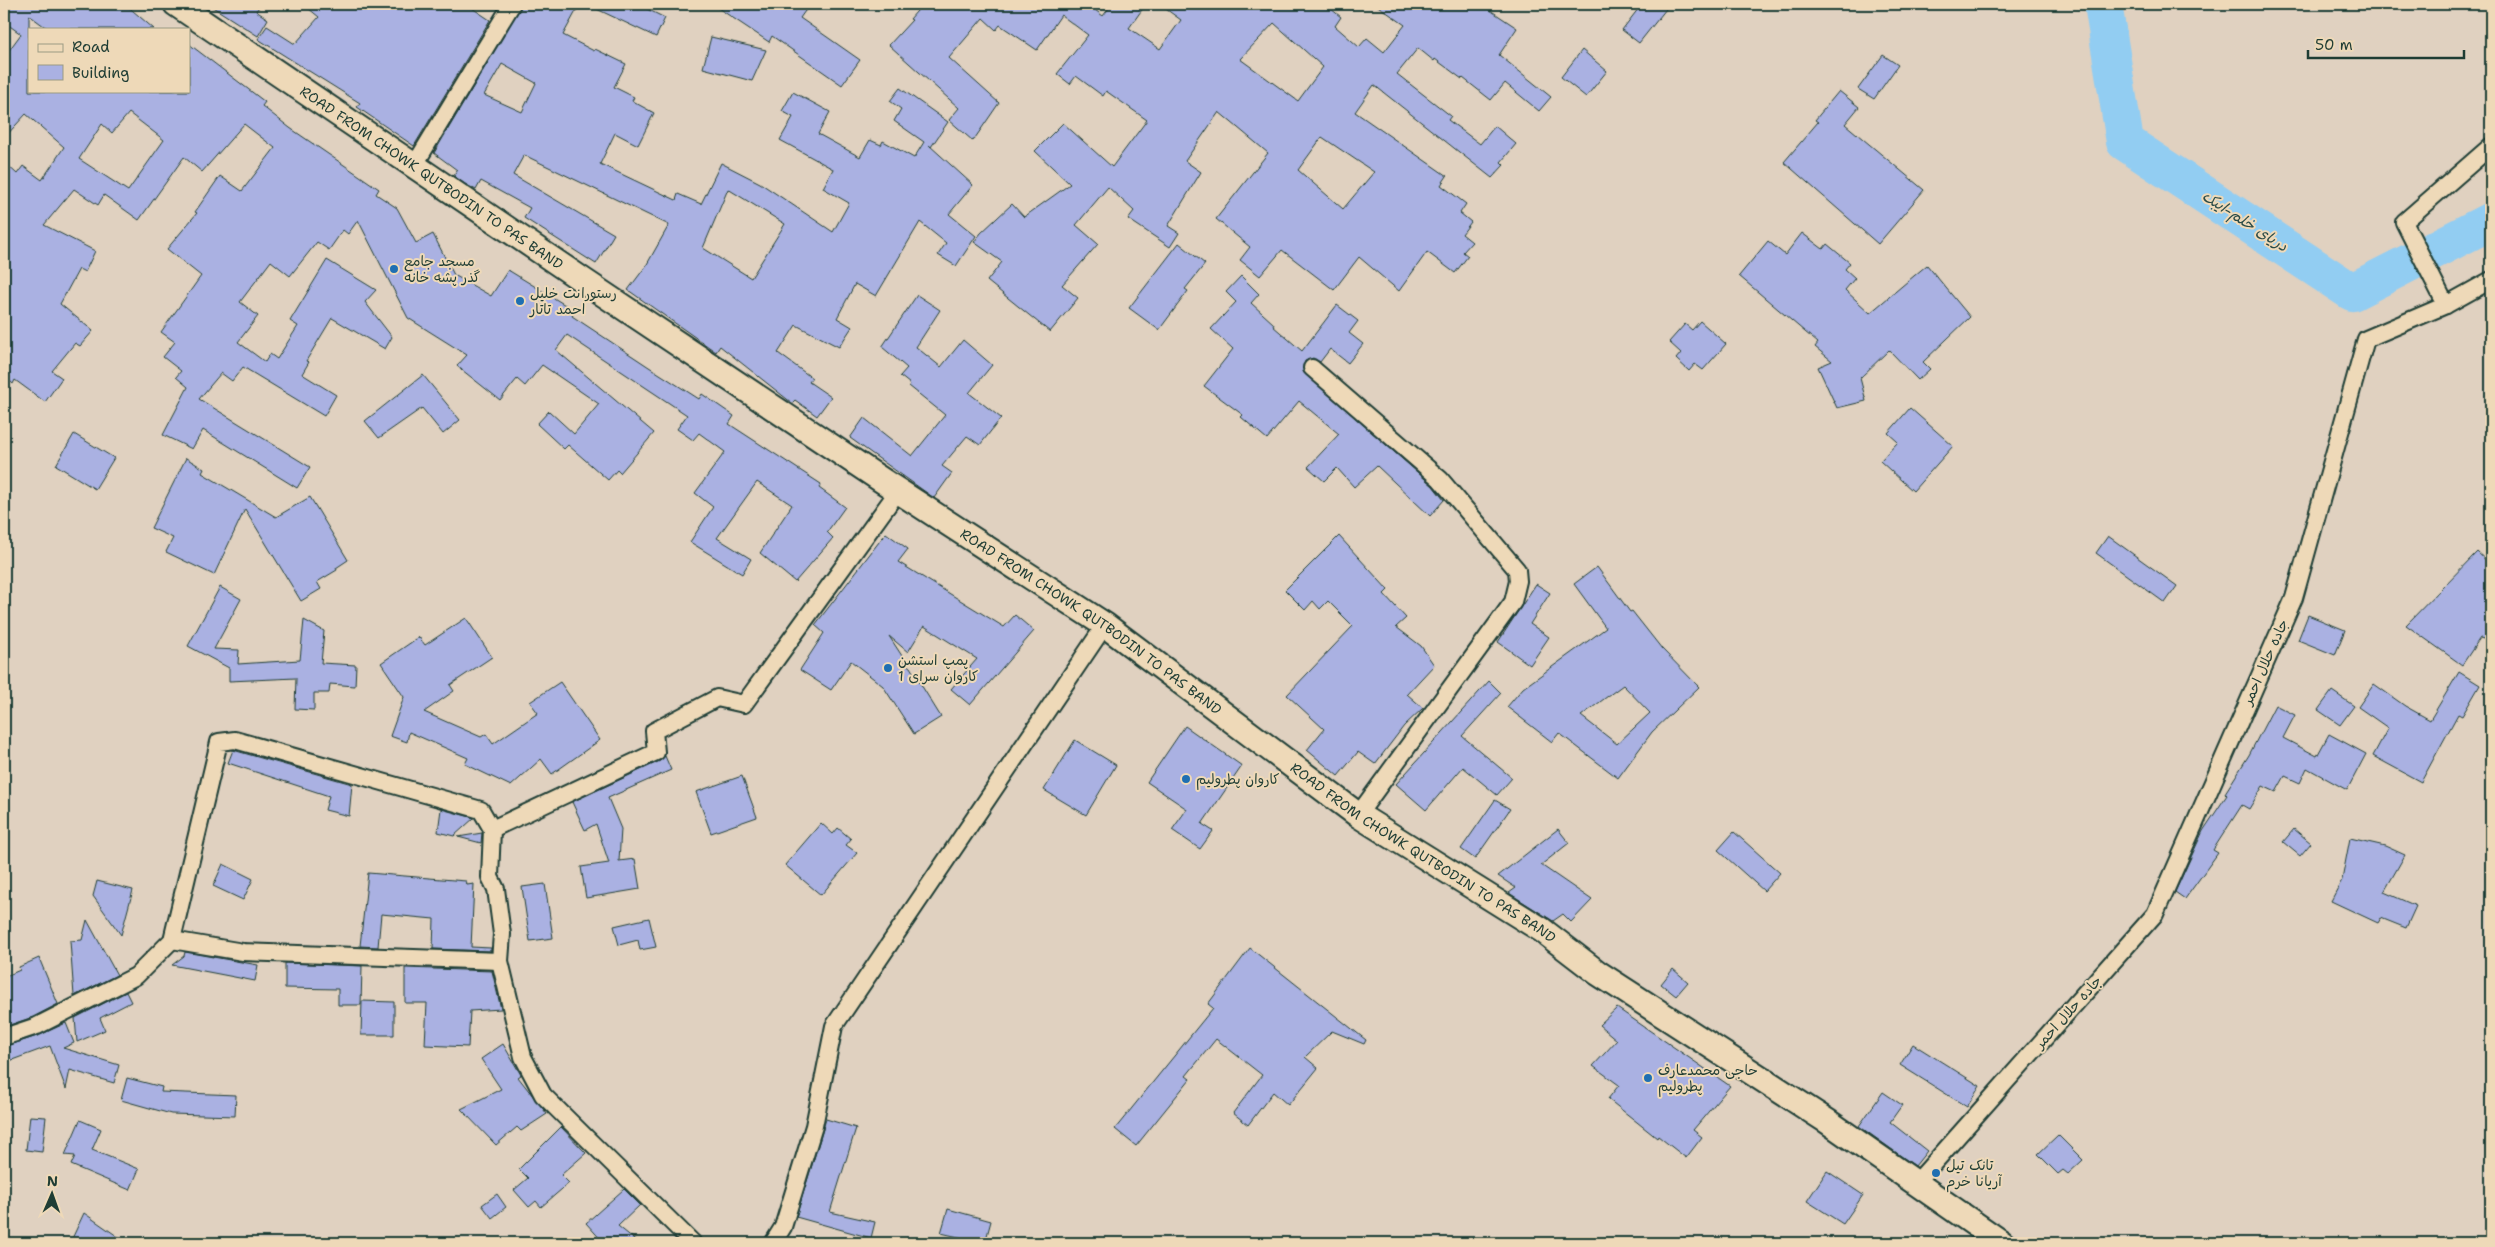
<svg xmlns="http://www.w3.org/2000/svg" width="2495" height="1247" font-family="'Shantell Sans','Playpen Sans Arabic',sans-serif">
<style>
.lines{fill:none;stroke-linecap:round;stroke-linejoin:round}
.river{stroke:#92cdf2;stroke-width:38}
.building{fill:#aab1e2;stroke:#1f3d34;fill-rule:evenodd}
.street-casing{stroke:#1f3d34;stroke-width:20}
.secondary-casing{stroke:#1f3d34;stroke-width:28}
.street{stroke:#eed9b8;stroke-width:16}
.secondary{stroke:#eed9b8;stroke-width:24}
.poi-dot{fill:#1f6fb2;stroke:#eed9b8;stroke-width:2}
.labels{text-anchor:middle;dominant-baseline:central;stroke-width:4;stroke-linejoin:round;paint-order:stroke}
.street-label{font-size:14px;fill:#1f3d34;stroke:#eed9b8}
.poi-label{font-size:14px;fill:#1f3d34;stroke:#eed9b8;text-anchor:start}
.water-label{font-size:15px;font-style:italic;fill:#2a4b47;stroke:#eed9b8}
</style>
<rect width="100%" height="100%" fill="#e0d1c0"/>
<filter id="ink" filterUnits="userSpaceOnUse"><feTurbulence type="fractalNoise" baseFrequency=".02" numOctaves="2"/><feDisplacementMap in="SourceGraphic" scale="10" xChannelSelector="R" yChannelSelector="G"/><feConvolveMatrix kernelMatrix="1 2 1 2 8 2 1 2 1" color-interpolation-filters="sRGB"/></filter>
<g filter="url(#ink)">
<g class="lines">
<polyline class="river" points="2103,4 2125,142 2352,292 2491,221"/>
</g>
<g class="building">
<path d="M11,4H125L154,29H48L29,15V91H189V44L265,102L262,106L290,128L379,189L376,194L397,208L416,243L433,234L454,275L491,296L508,270L575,311L572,316L649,367L699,399L702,394L734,416L729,424L821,484L819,488L845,507L827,532L833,538L795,582L760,553L792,505L757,482L717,538L751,559L742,574L690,542L713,507L695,493L725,452L699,433L693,440L677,429L687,415L567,335L556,350L654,433L620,473L617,470L608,480L568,445L564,449L537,424L549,411L574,434L599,404L542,365L525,386L517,379L500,400L457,366L467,355L408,318L358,220L348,234L343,230L329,250L317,242L290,276L271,261L240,302L258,316L238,342L265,362L270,354L277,359L298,326L290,321L327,260L376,290L365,302L392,337L385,349L332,318L306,361L309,362L302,374L336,395L324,416L243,367L232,381L221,373L199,399L310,467L297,488L203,430L192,449L163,435L188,387L176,377L181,371L163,357L175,342L161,332L201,276L167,249L197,213L195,212L220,176L242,191L275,148L244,124L202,172L184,157L139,220L104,195L98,205L74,189L44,225L95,251L85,272L79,269L60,304L93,331L80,346L75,343L52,371L62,378L45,402L15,380L13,384L4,376V162L17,174L23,166L42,180L64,147L26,114L4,138V57L21,34L4,22V14ZM129,113L164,140L128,191L79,159L102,124L112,133Z"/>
<polygon points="208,4 261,4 256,11 268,19 258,36"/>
<polygon points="303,4 466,4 490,20 414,146 357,107 360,103 258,39 267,26 295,44 319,17"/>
<path d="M522,4H580L563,35L594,51L595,49L626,64L614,87L634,97L632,101L654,113L638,145L615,133L600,164L676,200L678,194L701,204L721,163L760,183L833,232L849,203L823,188L833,169L780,140L793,117L782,111L793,92L830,112L818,134L860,157L870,140L881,145L883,141L914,158L924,142L894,121L901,109L890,101L900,88L948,122L931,147L929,145L973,185L949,214L976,236L956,266L938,255L946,243L920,222L876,296L855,284L837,318L852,327L839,347L796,325L778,353L812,378L809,382L831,397L817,416L795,400L792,403L720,346L716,352L628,290L646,266L669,225L524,155L513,175L614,234L596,264L524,218L530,208L481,181L476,190L465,184L454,176L457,170L434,153ZM502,64L536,83L522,112L484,95ZM728,189L785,224L751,278L703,248Z"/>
<polygon points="586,4 637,4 665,18 656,37"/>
<polygon points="712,4 810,4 800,18 860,60 842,85 772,36 769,42"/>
<path d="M923,4H1087L1103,16L1112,4H1146L1129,28L1160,49L1181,20L1159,4H1325L1341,17L1335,26L1359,47L1367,38L1384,52L1405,25L1375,4H1481L1517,28L1499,55L1551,97L1539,111L1505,83L1491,100L1463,78L1462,79L1435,59L1434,61L1418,48L1397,74L1451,116L1448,120L1480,144L1495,126L1516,144L1501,162L1504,165L1492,178L1374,85L1355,112L1447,176L1441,185L1466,204L1460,213L1471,222L1462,234L1472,242L1463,252L1468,256L1455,273L1427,252L1399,291L1359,257L1334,290L1282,250L1260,276L1240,260L1250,247L1216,219L1268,153L1219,112L1185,161L1201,172L1168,226L1179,233L1170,247L1128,219L1134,211L1108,187L1076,225L1098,244L1062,285L1078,298L1050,332L987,281L1002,262L974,242L981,233L1012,204L1024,217L1070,184L1035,151L1063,123L1112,167L1147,120L1106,91L1103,96L1076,76L1070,84L1057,74L1088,35L1061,15L1037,50L1000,25L996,30L983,18L949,58L999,103L973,141L949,120L959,108L889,45L912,20L910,19ZM1274,23L1323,67L1298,101L1240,59ZM1322,137L1374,172L1343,209L1298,170Z"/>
<polygon points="1642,4 1670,4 1639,43 1622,30"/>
<polygon points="711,37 766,50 752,81 703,68"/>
<polygon points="1582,50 1607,71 1586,97 1561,77"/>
<polygon points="1883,55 1898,65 1874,99 1858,89"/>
<polygon points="1839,91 1859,107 1845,124 1924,190 1878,244 1784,162 1818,122 1815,120"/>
<polygon points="1802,233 1823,249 1827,244 1850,263 1845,269 1855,278 1845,290 1870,313 1927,265 1970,317 1923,362 1930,369 1918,380 1889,350 1860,378 1866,401 1837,408 1818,367 1832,361 1815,347 1818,343 1739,276 1768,241 1785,255"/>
<polygon points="1179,243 1205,264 1185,289 1188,291 1159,330 1129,308"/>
<polygon points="1241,276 1259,294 1251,303 1274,324 1273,326 1302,351 1337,305 1358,321 1349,333 1363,344 1348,363 1330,349 1320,362 1313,358 1305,361 1303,372 1433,486 1444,500 1430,516 1377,466 1354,487 1337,468 1324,481 1308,467 1339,434 1299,401 1267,439 1241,417 1243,415 1204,386 1233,349 1211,329 1236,302 1226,292"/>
<polygon points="917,295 940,310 916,347 941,367 963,340 992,365 969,393 1001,418 980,445 967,436 942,466 952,473 934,498 850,438 864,418 912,456 945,415 909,386 910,384 900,376 907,368 882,347"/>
<polygon points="1700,321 1726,344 1703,370 1695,364 1689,371 1676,359 1681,353 1669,342 1685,324 1692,330"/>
<polygon points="423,375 460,420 443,434 422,408 379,438 365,421"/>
<polygon points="1910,408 1953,446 1913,491 1880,461 1898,442 1888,433"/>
<polygon points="74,434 114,458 95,489 56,465"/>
<polygon points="186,458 204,469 202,473 276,517 310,497 348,560 336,568 337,570 317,582 321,589 301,601 245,509 214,575 166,552 173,538 151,528"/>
<polygon points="886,533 908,549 898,562 1004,627 1015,615 1034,631 970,705 951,689 977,659 924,626 908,652 889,636 904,659 902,661 910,667 941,717 914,734 883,686 851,661 831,690 800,670 824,633 815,625"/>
<polygon points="1339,536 1388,590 1384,594 1406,618 1396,627 1421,646 1434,665 1407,694 1423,708 1404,726 1375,764 1358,752 1338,776 1307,750 1324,729 1287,695 1353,626 1328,601 1320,609 1313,601 1305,610 1285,590"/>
<polygon points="2108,536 2177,586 2165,603 2096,553"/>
<polygon points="2477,552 2491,565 2491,641 2480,638 2462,665 2406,625"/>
<path d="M1597,567L1630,612L1632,611L1662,649L1699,687L1652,732L1618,778L1559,733L1552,742L1507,707L1523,688L1606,628L1574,584ZM1623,685L1650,713L1617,744L1581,716Z"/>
<polygon points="1536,584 1550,593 1530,624 1549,637 1530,665 1498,642"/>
<polygon points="220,587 241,599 214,649 239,650 238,664 300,660 304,620 324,631 321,663 356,665 355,686 330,684 329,693 314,693 314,710 295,709 296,678 229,681 229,668 188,646"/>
<polygon points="2308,615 2345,630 2335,655 2298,640"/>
<polygon points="466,618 492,657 450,685 454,691 424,712 481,737 486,734 493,744 538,713 530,702 560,682 600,740 552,774 541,759 511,786 465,764 468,758 409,732 407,742 390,736 404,697 381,663 419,637 425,645"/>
<polygon points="2459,672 2480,685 2462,716 2458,714 2421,782 2373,756 2388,728 2358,707 2374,684 2405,706 2430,720"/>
<polygon points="1489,681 1501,693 1462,736 1512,778 1497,795 1463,767 1426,810 1396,784"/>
<polygon points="2332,691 2354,706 2340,725 2318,710"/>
<polygon points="2275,705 2295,715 2283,738 2317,756 2329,734 2366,754 2347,790 2307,768 2300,783 2285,776 2276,792 2263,786 2249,809 2242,805 2213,850 2218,853 2185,899 2175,892 2203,831 2227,795 2225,793 2249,755"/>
<polygon points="1185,726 1242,766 1202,824 1213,831 1200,849 1172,830 1187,809 1147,782"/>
<polygon points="1075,740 1116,765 1086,815 1044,790"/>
<polygon points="233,750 352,784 349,816 325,810 329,796 228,763"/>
<polygon points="665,756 671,770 608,798 621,829 619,861 635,859 640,889 586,898 581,867 609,863 596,824 585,830 572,802 660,761"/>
<polygon points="742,776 757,817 711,833 696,792"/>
<polygon points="1495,800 1510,809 1475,859 1461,849"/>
<polygon points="441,809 474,818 454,836 438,832"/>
<polygon points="821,823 833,834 838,828 851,839 846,845 857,853 821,895 785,865"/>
<polygon points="1558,829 1569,843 1541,865 1592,900 1571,922 1563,914 1553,921 1509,893 1516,888 1498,876"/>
<polygon points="2294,829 2311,843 2300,856 2283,842"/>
<polygon points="1734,832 1780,873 1764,891 1718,850"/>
<polygon points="482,833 481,843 458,837"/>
<polygon points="2350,838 2385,846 2405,855 2384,892 2416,906 2406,928 2381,918 2378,923 2331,901 2342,880"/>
<polygon points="223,864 253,879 243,900 213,886"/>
<polygon points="368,873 466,881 467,885 474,884 471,947 491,948 491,951 433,949 434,919 381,914 378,947 360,946"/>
<polygon points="97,881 133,890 121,935 93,896"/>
<polygon points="545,884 553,938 530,941 522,887"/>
<polygon points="649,918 656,947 640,950 638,940 619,945 614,926"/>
<polygon points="87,920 117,975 74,996 70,941 82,940"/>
<polygon points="1250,948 1366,1040 1364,1044 1332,1031 1305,1057 1318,1068 1288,1105 1273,1092 1248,1125 1233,1113 1262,1075 1216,1039 1186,1076 1190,1079 1136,1146 1115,1129 1213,1008 1208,1004"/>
<polygon points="185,952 258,965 255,981 172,965 184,956"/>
<polygon points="39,958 58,1004 33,1017 4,1027 4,977 20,970 19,967"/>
<polygon points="285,963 362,966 361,1005 338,1005 338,989 285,988"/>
<polygon points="405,968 492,971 501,1009 470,1011 468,1047 425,1045 427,1003 405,1003"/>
<polygon points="1673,969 1688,982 1676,996 1661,984"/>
<polygon points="126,992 131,1002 100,1018 105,1030 77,1042 75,1018"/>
<polygon points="362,1001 394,1002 394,1035 361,1035"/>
<polygon points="1617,1008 1730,1086 1693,1130 1702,1137 1686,1158 1658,1136 1657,1138 1608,1099 1619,1085 1593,1066 1617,1040 1599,1025"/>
<polygon points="66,1023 74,1043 63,1048 119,1065 114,1083 70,1070 66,1089 50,1046 4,1063 4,1047 40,1035"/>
<polygon points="503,1044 521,1075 518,1077 547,1114 521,1131 517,1127 496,1145 461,1109 501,1089 481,1059"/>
<polygon points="1913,1044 1980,1086 1967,1107 1900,1065"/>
<polygon points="127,1078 162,1087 161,1092 236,1095 235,1116 171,1114 121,1100"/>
<polygon points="1883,1092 1902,1105 1890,1122 1927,1151 1915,1166 1859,1126"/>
<polygon points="30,1116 46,1117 42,1152 26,1150"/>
<polygon points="826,1119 856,1128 830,1212 875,1222 871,1238 796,1217"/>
<polygon points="80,1120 101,1129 92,1150 139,1169 130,1190 71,1165 75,1156 65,1155"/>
<polygon points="561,1127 586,1153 561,1175 569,1183 541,1207 536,1201 529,1207 514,1190 528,1178 519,1169"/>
<polygon points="2058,1135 2083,1160 2068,1174 2063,1170 2058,1174 2038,1154"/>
<polygon points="1827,1171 1863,1195 1843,1224 1807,1201"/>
<polygon points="624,1189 640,1205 618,1226 639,1243 604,1243 586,1223"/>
<polygon points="497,1194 506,1207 492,1218 482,1205"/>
<polygon points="948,1209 991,1221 985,1243 941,1233"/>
<polygon points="84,1213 127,1243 70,1243"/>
</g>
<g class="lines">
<defs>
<g id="street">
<polyline points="414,166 512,4"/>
<polyline points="2446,305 2404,222 2491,146"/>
<polyline points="1312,368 1440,479 1517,570 1518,581 1513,602 1358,815"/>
<polyline points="492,829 656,752 654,731 717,698 744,704 898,491"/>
<polyline points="172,940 243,952 500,961"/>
<polyline points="4,1037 37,1026 136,976 172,940 219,742 235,740 481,810 492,829 490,877 496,889 502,934 500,961 523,1057 543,1095 693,1243"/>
<polyline points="1916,1183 2155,914 2294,598 2366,339 2446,305 2491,280"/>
<polyline points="773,1243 783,1227 814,1126 834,1026 1105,625"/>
</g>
<g id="secondary">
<path id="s1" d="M176,4L584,281L883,481L1105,625L1358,815L1542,930L1598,973L1827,1121L2002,1243"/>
</g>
</defs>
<use href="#street" class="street-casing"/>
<use href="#secondary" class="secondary-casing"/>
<use href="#street" class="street"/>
<use href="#secondary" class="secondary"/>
</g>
</g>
<g class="poi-dot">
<circle cx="394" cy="269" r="5"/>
<circle cx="520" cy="301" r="5"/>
<circle cx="888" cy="668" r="5"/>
<circle cx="1186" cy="779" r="5"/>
<circle cx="1648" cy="1078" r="5"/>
<circle cx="1936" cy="1173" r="5"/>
</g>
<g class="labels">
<g class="street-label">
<text stroke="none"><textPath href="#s1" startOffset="309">ROAD FROM CHOWK QUTBODIN TO PAS BAND</textPath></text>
<text stroke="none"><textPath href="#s1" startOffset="1104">ROAD FROM CHOWK QUTBODIN TO PAS BAND</textPath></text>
<text transform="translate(2265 662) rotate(-66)">جاده حلال احمر</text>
<text stroke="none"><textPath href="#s1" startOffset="1509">ROAD FROM CHOWK QUTBODIN TO PAS BAND</textPath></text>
<text transform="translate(2068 1012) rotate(-48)">جاده حلال احمر</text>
</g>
<g class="poi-label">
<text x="404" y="261">مسجد جامع<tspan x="404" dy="16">گذر پشه خانه</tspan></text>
<text x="530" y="293">رستورانت خلیل<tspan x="530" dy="16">احمد تاتار</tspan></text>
<text x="898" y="660">پمپ استشن<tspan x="898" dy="16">کاروان سرای 1</tspan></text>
<text x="1196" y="779">کاروان پطرولیم</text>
<text x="1658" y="1070">حاجی محمدعارف<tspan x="1658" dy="16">پطرولیم</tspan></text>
<text x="1946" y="1165">تانک تیل<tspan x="1946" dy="16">آریانا خرم</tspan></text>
</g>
<g class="water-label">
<text transform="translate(2245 221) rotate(33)">دریای خلم-ایبک</text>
</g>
</g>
<rect width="2495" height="1247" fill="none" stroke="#eed9b8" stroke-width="20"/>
<rect x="10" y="10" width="2475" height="1227" fill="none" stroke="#1f3d34" stroke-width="2" filter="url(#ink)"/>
<rect x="28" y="28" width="162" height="65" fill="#eed9b8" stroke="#9b9b83"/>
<rect x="38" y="44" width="25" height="8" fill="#eed9b8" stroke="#9b9b83"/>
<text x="72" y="52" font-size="15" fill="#1f3d34">Road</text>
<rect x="38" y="65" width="25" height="15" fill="#aab1e2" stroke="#9b9b83"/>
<text x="72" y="78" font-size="15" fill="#1f3d34">Building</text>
<g transform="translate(52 1194) rotate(2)" stroke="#eed9b8" stroke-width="4" paint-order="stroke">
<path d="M0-4L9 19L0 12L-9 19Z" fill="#1f3d34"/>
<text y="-8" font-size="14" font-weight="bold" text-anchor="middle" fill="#1f3d34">N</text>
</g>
<path d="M2308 50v8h156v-8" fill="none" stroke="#1f3d34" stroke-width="2.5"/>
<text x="2315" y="50" font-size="15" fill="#1f3d34" stroke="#eed9b8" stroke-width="4" paint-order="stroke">50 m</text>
</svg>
